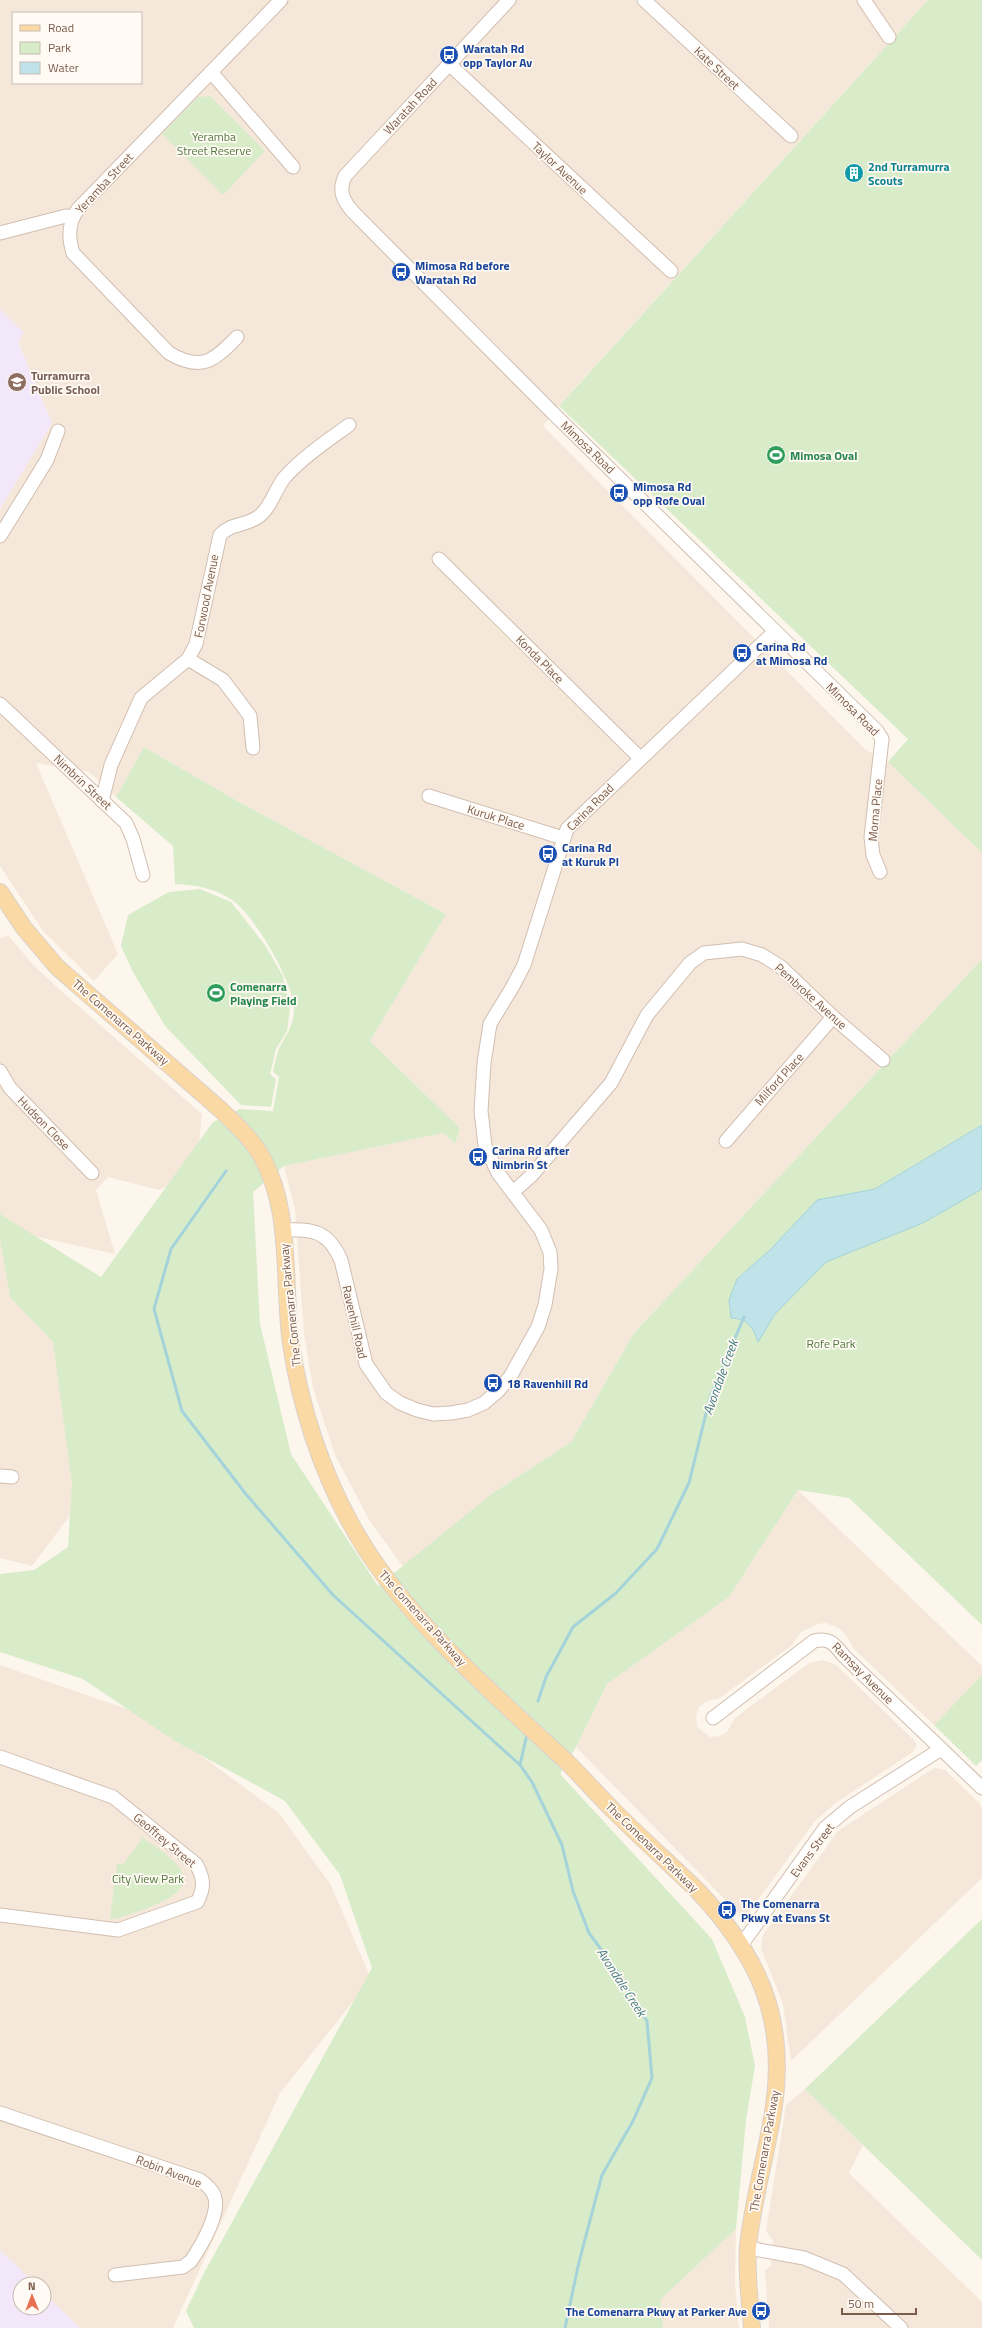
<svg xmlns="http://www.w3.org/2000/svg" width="982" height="2328" font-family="'Titillium Web',sans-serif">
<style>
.residential{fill:#f5e8da;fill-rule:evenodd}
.education{fill:#f3e8fa}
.green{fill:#d8ecc9}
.water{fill:#bfe3e8;stroke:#a5d3da}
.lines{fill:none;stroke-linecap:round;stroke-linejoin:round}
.stream{stroke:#a5d3da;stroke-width:3}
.minor-casing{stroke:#d1beb0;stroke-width:15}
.major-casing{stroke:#dad1cd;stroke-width:18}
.minor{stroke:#fff;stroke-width:13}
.major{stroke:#fbd9a5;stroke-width:16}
.labels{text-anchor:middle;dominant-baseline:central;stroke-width:3.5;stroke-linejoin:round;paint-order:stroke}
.transit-label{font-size:12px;font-weight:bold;fill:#164399;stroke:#fffaf3;text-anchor:start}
.street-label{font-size:12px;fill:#7a5c4d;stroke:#fffaf3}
.park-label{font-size:12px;fill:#537a41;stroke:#fffaf3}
.culture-label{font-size:12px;font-weight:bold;fill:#0d838f;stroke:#fffaf3;text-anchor:start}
.education-label{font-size:12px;font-weight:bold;fill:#785e54;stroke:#fffaf3;text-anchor:start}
.leisure-label{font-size:12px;font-weight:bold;fill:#27864d;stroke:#fffaf3;text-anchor:start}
.water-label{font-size:13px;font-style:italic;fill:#437c86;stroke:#fffaf3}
</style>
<rect width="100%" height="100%" fill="#fdf6ec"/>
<g class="residential">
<path d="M0,0H928L563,401L543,426L865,749L888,762L982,853V959L634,1333L571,1442L493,1493L406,1571L368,1518L335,1455L313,1388L304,1334L295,1209L284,1166L443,1133L455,1144L460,1128L370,1041L446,914L241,803L144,747L116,797L89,772L36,763L118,954L94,981L43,931L0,866V509L52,423L18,342L24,333L0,309ZM13,13H141V83H13Z"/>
<polygon points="8,935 33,965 60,990 202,1114 196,1174 159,1190 108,1177 96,1190 115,1254 29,1235 162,1392 32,1566 0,1558 0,937 2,938"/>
<polygon points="798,1490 982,1666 982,1675 934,1725 855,1650 845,1634 838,1628 826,1623 818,1624 801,1632 792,1645 720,1698 707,1701 699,1707 696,1716 697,1727 710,1737 720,1736 727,1732 735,1718 809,1663 823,1660 836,1665 914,1740 917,1745 913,1752 837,1802 815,1821 748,1914 741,1916 576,1747 607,1684 729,1597"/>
<path d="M0,1665L147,1716L278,1812L331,1885L371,1979L280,2093L173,2328H0ZM20,2284H44V2308H20Z"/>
<polygon points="936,1768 945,1770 980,1804 982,1809 982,1878 791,2061 783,2004 761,1948 763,1935 838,1831 931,1770"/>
<polygon points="805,2089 863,2145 849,2173 982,2302 982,2328 769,2328 765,2271 771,2265 773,2241 766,2231 786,2105"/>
<polygon points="736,2229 735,2283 739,2328 663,2328 660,2300"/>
</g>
<g class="education">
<polygon points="0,309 24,333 18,342 52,423 0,509"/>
<polygon points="0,2250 35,2284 20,2284 20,2308 44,2308 44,2293 80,2328 0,2328"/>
</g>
<g class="green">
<polygon points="928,0 982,0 982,853 888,762 908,739 559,406"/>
<polygon points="210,96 265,151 223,195 162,134 198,97"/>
<path d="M144,747L241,803L446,914L370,1041L460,1128L455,1144L443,1133L284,1166L253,1192L260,1324L291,1454L378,1586L493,1493L571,1442L634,1333L982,959V1625L849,1498L798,1490L729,1597L607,1684L576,1747L560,1774L712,1939L745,2017L755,2066L746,2120L736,2229L660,2300L663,2328H194L186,2311L204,2273L372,1968L340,1875L285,1801L175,1741L83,1679L0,1652V1574L34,1570L68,1547L72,1484L53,1342L10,1297L0,1239V1214L101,1277L213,1122L240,1109L273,1111L279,1077L273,1072C274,1065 276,1058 278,1051C284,1036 292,1031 294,1012C296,986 254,914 232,900C215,888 195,885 175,884L173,846L116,797Z"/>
<polygon points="200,889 231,902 265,945 283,976 290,1009 287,1031 276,1049 270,1074 276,1079 271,1107 241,1105 165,1026 133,972 121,946 128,915 169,892"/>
<polygon points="982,1675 982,1760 976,1766 934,1725"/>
<path d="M143,1838C154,1846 168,1854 177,1865C205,1896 134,1912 116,1919L110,1918L117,1864H123Z"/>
<polygon points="982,1919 982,2260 805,2089"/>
</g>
<path class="water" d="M982,1125V1189L923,1223L826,1262L775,1314L758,1342C753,1327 748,1319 731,1318L729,1300L737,1279L770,1250L817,1200L875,1189Z"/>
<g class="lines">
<g class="stream">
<polyline points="226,1171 171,1249 154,1309 182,1411 245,1493 333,1595 520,1765"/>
<polyline points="538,1701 546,1677 573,1627 616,1593 657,1549 689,1483 710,1397 744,1317"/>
<polyline points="527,1734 520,1765 532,1782 562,1845 573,1891 589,1933 617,1971 647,2021 652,2078 633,2121 602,2175 579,2262 565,2328"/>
</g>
<defs>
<g id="minor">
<path d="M509,0L345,176C338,191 343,201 354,213L558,418L877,731L882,739L871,837L873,855L880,872"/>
<polyline points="644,0 791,136"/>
<polyline points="864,0 889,37"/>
<polyline points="449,64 671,271"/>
<polyline points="211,72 293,167"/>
<polyline points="0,233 66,216 72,217"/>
<path d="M237,337C214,361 201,372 169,353L73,253C68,237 68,223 78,209L281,0"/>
<polyline points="0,536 47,460 58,431"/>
<polyline points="439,559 640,758"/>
<polyline points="188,659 223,680 250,716 253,748"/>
<polyline points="0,704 126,823 133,839 143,875"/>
<polyline points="429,796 563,838"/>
<path d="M102,801L111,765L141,698L188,659L196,644L220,535C231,523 245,526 258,517C271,508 275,489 285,477C303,457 327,441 349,425"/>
<polyline points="0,1071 10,1088 92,1173"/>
<polyline points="726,1141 833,1017"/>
<polyline points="513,1192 531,1176 611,1083 647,1015 690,963 704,953 742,949 762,955 781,967 833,1017 883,1060"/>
<path d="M282,1230C312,1229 328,1230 341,1260L366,1364L386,1393L400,1403L417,1410L433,1414L451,1413L468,1410L484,1403L498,1391L510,1377L538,1327L545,1305L551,1269L550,1252L541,1230L498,1173L485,1146L481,1111L484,1063L490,1024L513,986L524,965L567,829L774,632"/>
<polyline points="0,1476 12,1477"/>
<path d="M713,1718L814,1641C830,1637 834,1644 844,1656L982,1788"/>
<path d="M0,1757L113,1797L196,1864C204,1878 205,1888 197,1902L118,1930L0,1915"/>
<polyline points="742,1944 825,1828 850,1807 941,1749"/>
<path d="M0,2113L200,2180C205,2184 210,2187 213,2193C223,2210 201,2246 191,2261L183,2267L115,2275"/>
<polyline points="748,2248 804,2258 843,2274 901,2328"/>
</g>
<path id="major" d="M0,892L24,928L57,967L221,1110C234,1123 247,1134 257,1149C294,1206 282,1280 291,1344C300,1405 321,1470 351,1524C400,1615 493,1693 568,1763C584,1779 598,1795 614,1811C641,1838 670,1864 697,1890C757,1954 787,2016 774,2106C767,2153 753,2199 748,2246C746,2273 750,2301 752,2328"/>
</defs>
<use href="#minor" class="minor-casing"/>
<use href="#major" class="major-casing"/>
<use href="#minor" class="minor"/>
<use href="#major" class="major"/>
</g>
<defs>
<symbol id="bus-disc" viewBox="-11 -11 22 22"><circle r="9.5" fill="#1a4fb4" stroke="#fffaf3"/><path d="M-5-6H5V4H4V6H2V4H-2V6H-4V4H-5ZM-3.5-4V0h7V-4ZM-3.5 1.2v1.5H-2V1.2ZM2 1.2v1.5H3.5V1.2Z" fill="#fff"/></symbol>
<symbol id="building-disc" viewBox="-11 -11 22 22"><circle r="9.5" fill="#0f9aa8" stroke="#fffaf3"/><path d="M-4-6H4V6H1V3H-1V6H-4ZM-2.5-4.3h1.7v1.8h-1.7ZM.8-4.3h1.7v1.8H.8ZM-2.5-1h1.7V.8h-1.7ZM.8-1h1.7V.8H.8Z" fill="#fff"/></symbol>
<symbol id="school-disc" viewBox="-11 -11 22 22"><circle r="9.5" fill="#8d6e63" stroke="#fffaf3"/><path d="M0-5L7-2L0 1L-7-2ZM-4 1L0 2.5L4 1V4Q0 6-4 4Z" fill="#fff"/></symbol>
<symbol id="stadium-disc" viewBox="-11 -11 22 22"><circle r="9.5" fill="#2e9e5b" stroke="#fffaf3"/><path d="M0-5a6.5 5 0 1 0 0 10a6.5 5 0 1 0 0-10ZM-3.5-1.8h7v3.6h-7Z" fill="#fff"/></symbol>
</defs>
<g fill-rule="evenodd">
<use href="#bus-disc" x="438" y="44" width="22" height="22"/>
<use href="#building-disc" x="843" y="162" width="22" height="22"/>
<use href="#bus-disc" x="390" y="261" width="22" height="22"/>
<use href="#school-disc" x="6" y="371" width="22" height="22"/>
<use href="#stadium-disc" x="765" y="444" width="22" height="22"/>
<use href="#bus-disc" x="608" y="482" width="22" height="22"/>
<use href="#bus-disc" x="731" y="642" width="22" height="22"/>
<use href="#bus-disc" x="537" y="843" width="22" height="22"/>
<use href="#stadium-disc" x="205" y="982" width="22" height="22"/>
<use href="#bus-disc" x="467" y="1146" width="22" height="22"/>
<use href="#bus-disc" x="482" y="1372" width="22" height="22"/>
<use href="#bus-disc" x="716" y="1899" width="22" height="22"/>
<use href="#bus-disc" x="750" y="2300" width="22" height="22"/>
</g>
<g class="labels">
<g class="transit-label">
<text x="463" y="48">Waratah Rd<tspan x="463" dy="14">opp Taylor Av</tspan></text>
<text x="415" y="265">Mimosa Rd before<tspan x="415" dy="14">Waratah Rd</tspan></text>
<text x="633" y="486">Mimosa Rd<tspan x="633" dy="14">opp Rofe Oval</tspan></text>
<text x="756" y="646">Carina Rd<tspan x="756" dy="14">at Mimosa Rd</tspan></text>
<text x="562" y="847">Carina Rd<tspan x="562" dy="14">at Kuruk Pl</tspan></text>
<text x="492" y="1150">Carina Rd after<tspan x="492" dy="14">Nimbrin St</tspan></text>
<text x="507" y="1383">18 Ravenhill Rd</text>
<text x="741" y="1903">The Comenarra<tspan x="741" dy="14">Pkwy at Evans St</tspan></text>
<text x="747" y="2311" text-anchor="end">The Comenarra Pkwy at Parker Ave</text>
</g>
<g class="street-label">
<text transform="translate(717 68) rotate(43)">Kate Street</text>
<text transform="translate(410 106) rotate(-47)">Waratah Road</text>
<text transform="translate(560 168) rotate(43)">Taylor Avenue</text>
<text transform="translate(104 183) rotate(-47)">Yeramba Street</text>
<text transform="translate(588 447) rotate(44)">Mimosa Road</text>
<text transform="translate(206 596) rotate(-79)">Forwood Avenue</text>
<text transform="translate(540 659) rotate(45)">Konda Place</text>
<text transform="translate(853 709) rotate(45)">Mimosa Road</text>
<text transform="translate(83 782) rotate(43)">Nimbrin Street</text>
<text transform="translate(590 807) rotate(-45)">Carina Road</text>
<text transform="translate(875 810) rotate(-85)">Morna Place</text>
<text transform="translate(496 817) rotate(17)">Kuruk Place</text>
<text transform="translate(811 996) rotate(42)">Pembroke Avenue</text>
<text transform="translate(121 1022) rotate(41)">The Comenarra Parkway</text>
<text transform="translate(779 1079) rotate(-48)">Milford Place</text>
<text transform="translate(44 1123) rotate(46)">Hudson Close</text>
<text transform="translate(290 1305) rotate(-96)">The Comenarra Parkway</text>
<text transform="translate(355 1322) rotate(77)">Ravenhill Road</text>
<text transform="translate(423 1618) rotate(48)">The Comenarra Parkway</text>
<text transform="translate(863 1673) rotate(45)">Ramsay Avenue</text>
<text transform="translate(165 1840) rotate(40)">Geoffrey Street</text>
<text transform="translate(652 1847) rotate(44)">The Comenarra Parkway</text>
<text transform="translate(812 1850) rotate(-53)">Evans Street</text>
<text transform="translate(764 2151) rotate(-80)">The Comenarra Parkway</text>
<text transform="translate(169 2171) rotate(21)">Robin Avenue</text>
</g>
<g class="park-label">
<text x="214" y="136">Yeramba<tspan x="214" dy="14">Street Reserve</tspan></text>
<text x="831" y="1343">Rofe Park</text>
<text x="148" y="1878">City View Park</text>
</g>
<g class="culture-label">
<text x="868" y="166">2nd Turramurra<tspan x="868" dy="14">Scouts</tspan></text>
</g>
<g class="education-label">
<text x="31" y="375">Turramurra<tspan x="31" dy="14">Public School</tspan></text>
</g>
<g class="leisure-label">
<text x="790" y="455">Mimosa Oval</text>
<text x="230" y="986">Comenarra<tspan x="230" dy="14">Playing Field</tspan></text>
</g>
<g class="water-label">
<text transform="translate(720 1377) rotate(-70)">Avondale Creek</text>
<text transform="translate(622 1982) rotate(57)">Avondale Creek</text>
</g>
</g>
<rect x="12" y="12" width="130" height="72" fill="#fffaf3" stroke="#cabbb1"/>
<rect x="20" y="25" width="20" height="6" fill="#fbd9a5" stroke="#cabbb1"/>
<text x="48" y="32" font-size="12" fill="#7a5c4d">Road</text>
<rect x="20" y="42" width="20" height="12" fill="#d8ecc9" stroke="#cabbb1"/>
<text x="48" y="52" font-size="12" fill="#7a5c4d">Park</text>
<rect x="20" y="62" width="20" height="12" fill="#bfe3e8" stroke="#cabbb1"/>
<text x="48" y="72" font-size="12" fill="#7a5c4d">Water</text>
<g transform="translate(32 2296) rotate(359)"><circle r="19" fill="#fffaf3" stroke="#cabbb1"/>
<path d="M0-3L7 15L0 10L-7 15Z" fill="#e76f51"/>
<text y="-6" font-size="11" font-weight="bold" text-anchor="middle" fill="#7a5c4d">N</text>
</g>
<path d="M842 2308v6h74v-6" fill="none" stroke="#7a5c4d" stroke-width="2"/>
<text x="848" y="2308" font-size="12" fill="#7a5c4d" stroke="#fffaf3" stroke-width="3" paint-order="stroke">50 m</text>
</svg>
